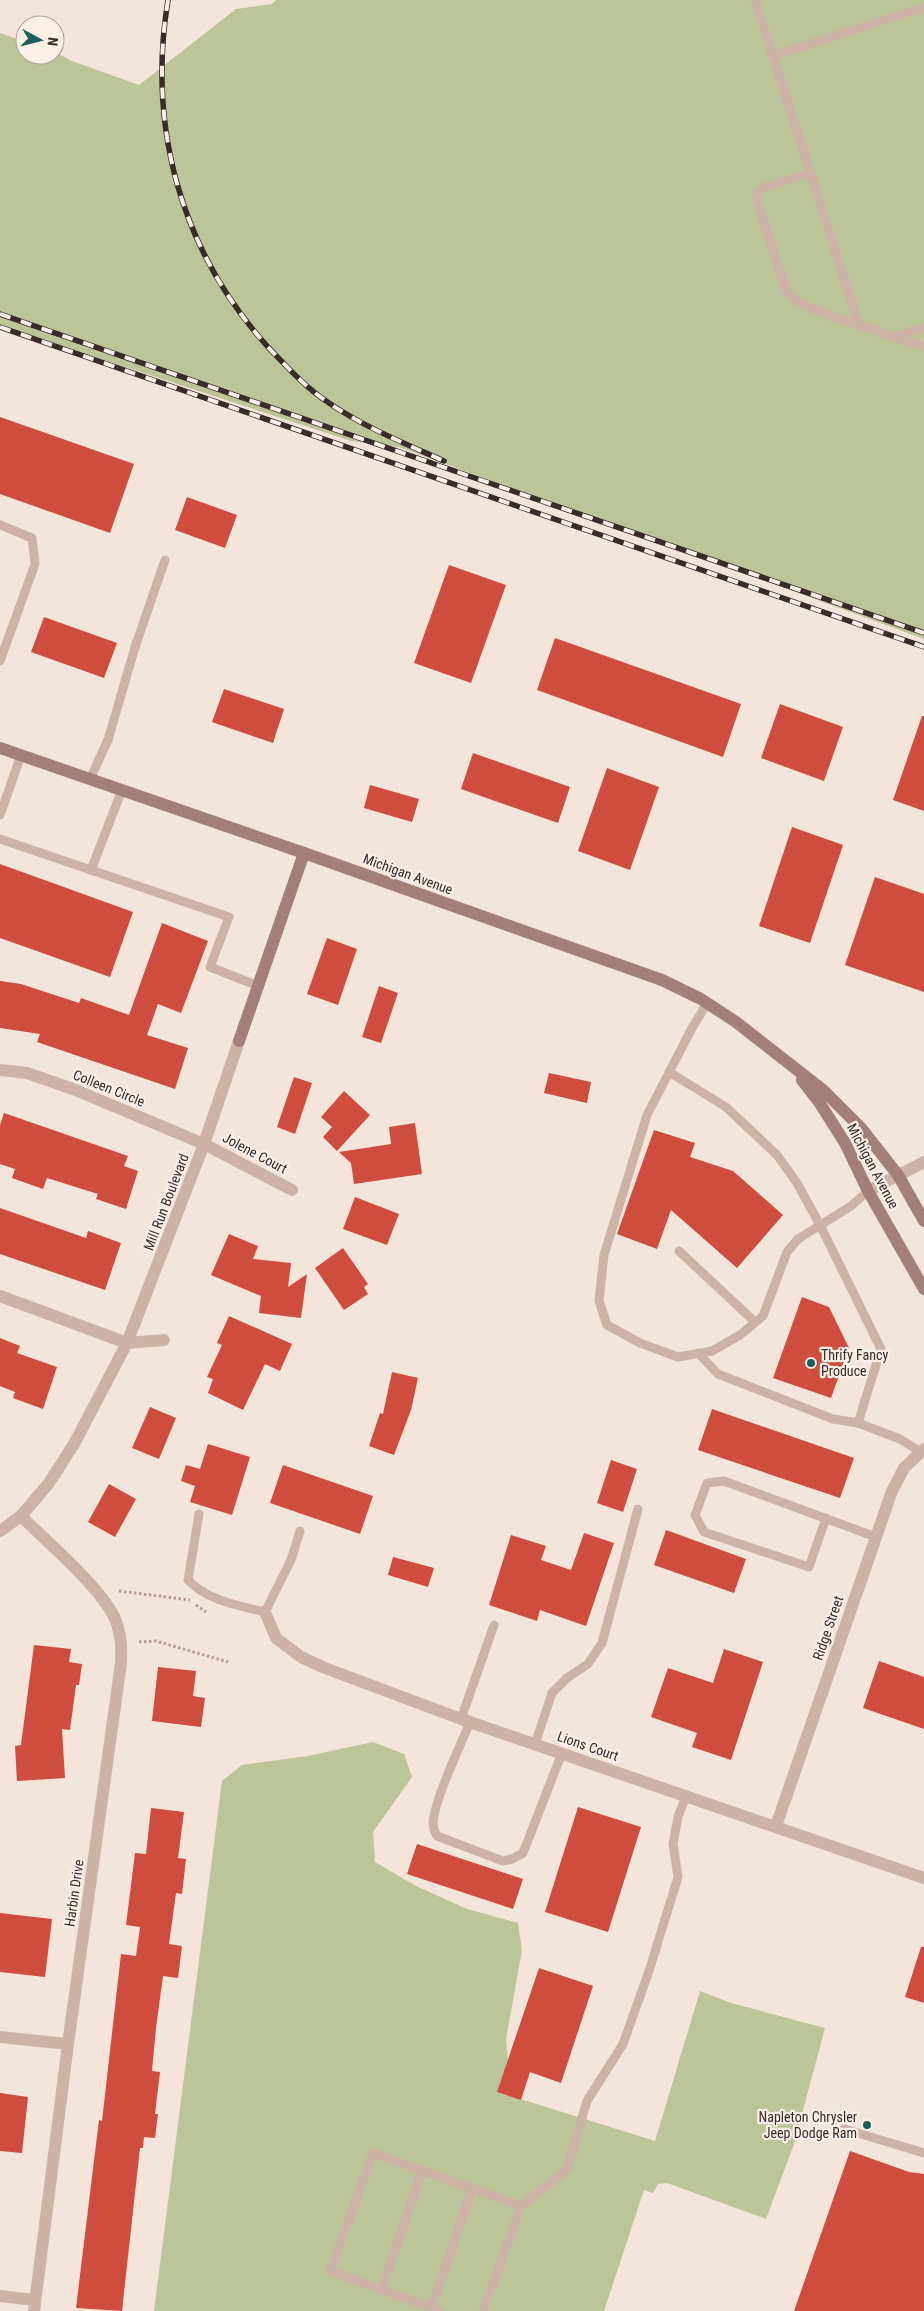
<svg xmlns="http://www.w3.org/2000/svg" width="924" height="2311" font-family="'Roboto Condensed',sans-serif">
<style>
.green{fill:#bcc49a}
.building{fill:#cf4d3e}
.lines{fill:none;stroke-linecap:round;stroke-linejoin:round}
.path{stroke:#b99c90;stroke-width:3;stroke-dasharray:2.5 2.5;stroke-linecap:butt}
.lane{stroke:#cdb2a6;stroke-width:9}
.street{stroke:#cdb2a6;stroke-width:12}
.secondary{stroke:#a18177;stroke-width:12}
.rail-casing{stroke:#392b28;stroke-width:5.5}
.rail{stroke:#fbf0e8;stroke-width:4;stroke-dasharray:11;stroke-linecap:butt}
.poi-dot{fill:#195e59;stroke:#fbf0e8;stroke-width:2}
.labels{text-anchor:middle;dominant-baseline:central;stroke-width:4.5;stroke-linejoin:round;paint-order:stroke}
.street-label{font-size:14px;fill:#392b28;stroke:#fbf0e8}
.poi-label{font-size:14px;fill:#392b28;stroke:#fbf0e8;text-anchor:start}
</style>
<rect width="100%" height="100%" fill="#f4e5db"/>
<g class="green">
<polygon points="276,0 924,0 924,639 399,447 351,441 0,326 0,33 25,42 25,55 55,55 55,52 72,61 139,85 236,9 272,4"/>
<polygon points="373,1742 404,1754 412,1777 373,1832 375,1862 416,1886 467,1909 518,1923 522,1950 506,2039 511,2096 655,2141 700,1991 731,2003 825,2028 794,2144 766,2219 667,2183 658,2184 653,2193 644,2190 604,2311 154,2311 222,1781 242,1765 308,1756"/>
</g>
<g class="building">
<polygon points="0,417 134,464 110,533 0,494"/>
<polygon points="187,497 237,515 225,548 175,530"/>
<polygon points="449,565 506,585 471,683 414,663"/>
<polygon points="44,617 117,643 104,678 31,652"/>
<polygon points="555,638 741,704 723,757 537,690"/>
<polygon points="224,689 284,709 273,743 212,722"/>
<polygon points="780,704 843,727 824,781 761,758"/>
<polygon points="922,716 924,716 924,811 893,800"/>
<polygon points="473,753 570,787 558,823 461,789"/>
<polygon points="607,768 659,787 630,870 578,851"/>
<polygon points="370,785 419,799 412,822 364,808"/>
<polygon points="792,827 843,845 810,943 759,926"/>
<polygon points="0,864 133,912 110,977 0,938"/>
<polygon points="875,877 924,894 924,992 845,965"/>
<polygon points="162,923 208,941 181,1013 158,1004 147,1035 188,1048 175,1089 37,1042 40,1034 0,1028 0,981 21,984 79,1003 81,998 129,1015"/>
<polygon points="327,938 357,949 338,1005 307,994"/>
<polygon points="379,986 398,993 381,1043 362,1037"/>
<polygon points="549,1073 591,1082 587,1103 544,1093"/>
<polygon points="294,1077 312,1083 295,1134 277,1127"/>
<polygon points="344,1091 370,1115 337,1151 323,1137 332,1127 321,1117"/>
<polygon points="4,1113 128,1156 124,1166 138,1171 126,1209 96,1199 98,1194 47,1178 43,1189 12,1178 15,1169 0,1164 0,1125"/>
<polygon points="415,1123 422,1174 354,1184 351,1163 339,1152 391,1144 389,1127"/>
<polygon points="654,1130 695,1143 690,1157 733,1171 783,1215 737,1268 671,1210 657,1249 617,1234"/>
<polygon points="355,1197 399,1214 387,1245 343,1229"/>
<polygon points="0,1208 86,1238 88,1231 121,1243 105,1290 0,1254"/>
<polygon points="229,1234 258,1246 253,1259 291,1263 288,1287 307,1274 301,1318 259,1313 261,1296 211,1275"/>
<polygon points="343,1248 368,1284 364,1287 368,1294 344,1310 315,1268"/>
<polygon points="802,1297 829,1307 849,1348 831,1398 773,1378"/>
<polygon points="229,1316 292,1344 280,1371 265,1364 243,1410 208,1393 213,1379 207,1377 222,1345 217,1343"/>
<polygon points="0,1338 20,1346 17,1353 57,1367 43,1409 13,1398 15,1392 0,1386"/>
<polygon points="392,1372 418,1378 411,1410 394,1455 369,1446 380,1413 383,1414"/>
<polygon points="150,1407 176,1418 159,1459 132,1448"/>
<polygon points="712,1409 854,1458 840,1498 698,1450"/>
<polygon points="208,1444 250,1457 232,1515 190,1502 195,1486 181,1481 186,1465 200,1469"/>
<polygon points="611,1460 637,1469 623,1512 597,1503"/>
<polygon points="283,1465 373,1496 360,1534 270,1503"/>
<polygon points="109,1484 136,1499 115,1537 88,1522"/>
<polygon points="666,1530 746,1559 734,1593 654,1565"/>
<polygon points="584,1533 614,1543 586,1626 540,1610 537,1621 489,1605 511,1535 546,1546 541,1560 571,1570"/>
<polygon points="393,1557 434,1568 428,1587 388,1575"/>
<polygon points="34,1645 71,1649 69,1662 82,1664 79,1685 76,1685 70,1730 62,1729 65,1778 17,1781 15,1746 21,1745"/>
<polygon points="724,1649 763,1662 731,1760 692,1747 697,1733 651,1717 668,1668 713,1683"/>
<polygon points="879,1661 924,1677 924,1729 863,1708"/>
<polygon points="158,1667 196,1671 193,1696 205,1698 201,1727 152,1721"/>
<polygon points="578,1807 641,1827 608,1932 545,1912"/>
<polygon points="151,1808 184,1812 178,1858 186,1859 182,1894 176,1893 169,1944 182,1946 178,1978 163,1976 156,2028 152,2071 160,2072 155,2114 158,2114 155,2138 144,2137 143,2148 140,2148 122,2311 76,2308 99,2120 102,2121 121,1954 136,1956 140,1927 126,1925 135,1853 146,1854"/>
<polygon points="417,1844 523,1879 513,1909 407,1874"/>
<polygon points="0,1913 52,1919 45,1977 0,1972"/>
<polygon points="921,1947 924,1947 924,2003 905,1997"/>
<polygon points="539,1968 593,1986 561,2083 530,2072 521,2100 497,2092"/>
<polygon points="0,2093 28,2097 22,2153 0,2151"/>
<polygon points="850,2151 909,2172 924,2174 924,2311 794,2311"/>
</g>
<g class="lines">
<g class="path">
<polyline points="119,1591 190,1600"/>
<polyline points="196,1605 206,1612"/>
<polyline points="139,1642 156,1641 228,1662"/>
</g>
<g class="lane">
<polyline points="755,0 859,325 924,347"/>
<polyline points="773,56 924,7"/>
<path d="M811,173L765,187L758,192L757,201L786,290C798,309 838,317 859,325"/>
<polyline points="894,336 924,327"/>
<polyline points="0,525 32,538 35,564 0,661"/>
<polyline points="90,779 108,740 135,647 165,560"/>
<polyline points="0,815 21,755"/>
<polyline points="0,839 229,917 210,967 258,986"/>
<polyline points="91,870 122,790"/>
<polyline points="707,1003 691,1030 647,1115 604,1255 599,1301 607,1325 640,1343 678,1357 712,1351 740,1335 763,1316 787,1252 798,1239 851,1206 868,1191"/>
<polyline points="669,1072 726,1107 777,1155 797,1183 820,1225 881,1349 858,1423 900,1439 921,1452"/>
<polyline points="679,1251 755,1322"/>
<polyline points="698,1353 718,1374 833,1419 858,1423"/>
<path d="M199,1514L188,1580C208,1601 237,1605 265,1612L291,1560L300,1531"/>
<polyline points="826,1518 809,1567 704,1532 695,1515 707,1483 724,1481 876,1537"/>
<polyline points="461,1719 494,1625"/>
<path d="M470,1722C459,1749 437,1794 433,1821C433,1827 434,1831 437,1836L503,1861L512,1859L523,1853L562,1753"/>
<polyline points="535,1744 552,1693 567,1678 588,1664 602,1643 638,1509"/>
<polyline points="844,2129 924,2153"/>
<polyline points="381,2290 422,2171"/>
<polyline points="431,2308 472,2189"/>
<polyline points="440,2311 330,2271 373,2153 521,2206"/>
<polyline points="483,2311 521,2206 567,2169 587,2101 623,2044 649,1971 678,1877 673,1844 678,1817 686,1796"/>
</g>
<g class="street">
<polyline points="0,1070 27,1073 73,1089 204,1144 292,1190"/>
<polyline points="868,1191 924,1162"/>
<polyline points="0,1296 127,1343 164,1340"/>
<path d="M21,1516C47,1542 103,1589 116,1621C121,1635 122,1648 121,1663L68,2044L34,2311"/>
<polyline points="0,1531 21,1516 49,1483 74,1444 127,1343 204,1144 239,1041"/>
<polyline points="265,1612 276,1638 301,1657 325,1668 461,1719 924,1878"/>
<polyline points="776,1826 892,1491 904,1468 924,1449"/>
<polyline points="0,2037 68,2044"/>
<polyline points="0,2296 35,2300"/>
</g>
<g class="secondary">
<polyline points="0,748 304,853 662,980 701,999 736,1022 823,1090 861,1128 898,1175 924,1221"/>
<polyline points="239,1041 304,853"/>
<polyline points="802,1080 819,1102 845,1143 868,1191 924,1289"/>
</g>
<defs>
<g id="rail">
<path d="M168,0C147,127 181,251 268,347C287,367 306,388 329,403C364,427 406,444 444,461"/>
<polyline points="0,314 924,633"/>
<polyline points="0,327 924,647"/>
</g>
</defs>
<use href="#rail" class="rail-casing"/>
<use href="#rail" class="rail"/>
</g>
<g class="poi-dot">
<circle cx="811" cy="1363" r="5"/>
<circle cx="867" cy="2125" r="5"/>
</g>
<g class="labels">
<g class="street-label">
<text transform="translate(408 874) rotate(20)">Michigan Avenue</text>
<text transform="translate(109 1088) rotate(22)">Colleen Circle</text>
<text transform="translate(255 1153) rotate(28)">Jolene Court</text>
<text transform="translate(873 1166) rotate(62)">Michigan Avenue</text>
<text transform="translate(166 1202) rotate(-69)">Mill Run Boulevard</text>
<text transform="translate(828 1628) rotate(-71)">Ridge Street</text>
<text transform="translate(588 1746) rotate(19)">Lions Court</text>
<text transform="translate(74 1893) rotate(-82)">Harbin Drive</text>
</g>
<g class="poi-label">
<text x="821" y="1355">Thrify Fancy<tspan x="821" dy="16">Produce</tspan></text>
<text x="857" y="2117" text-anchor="end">Napleton Chrysler<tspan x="857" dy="16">Jeep Dodge Ram</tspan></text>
</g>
</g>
<g transform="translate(40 40) rotate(97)"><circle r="24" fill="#fbf0e8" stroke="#ada19b"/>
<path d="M0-4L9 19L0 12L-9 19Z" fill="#195e59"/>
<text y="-8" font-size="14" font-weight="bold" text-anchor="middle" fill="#392b28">N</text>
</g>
</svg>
